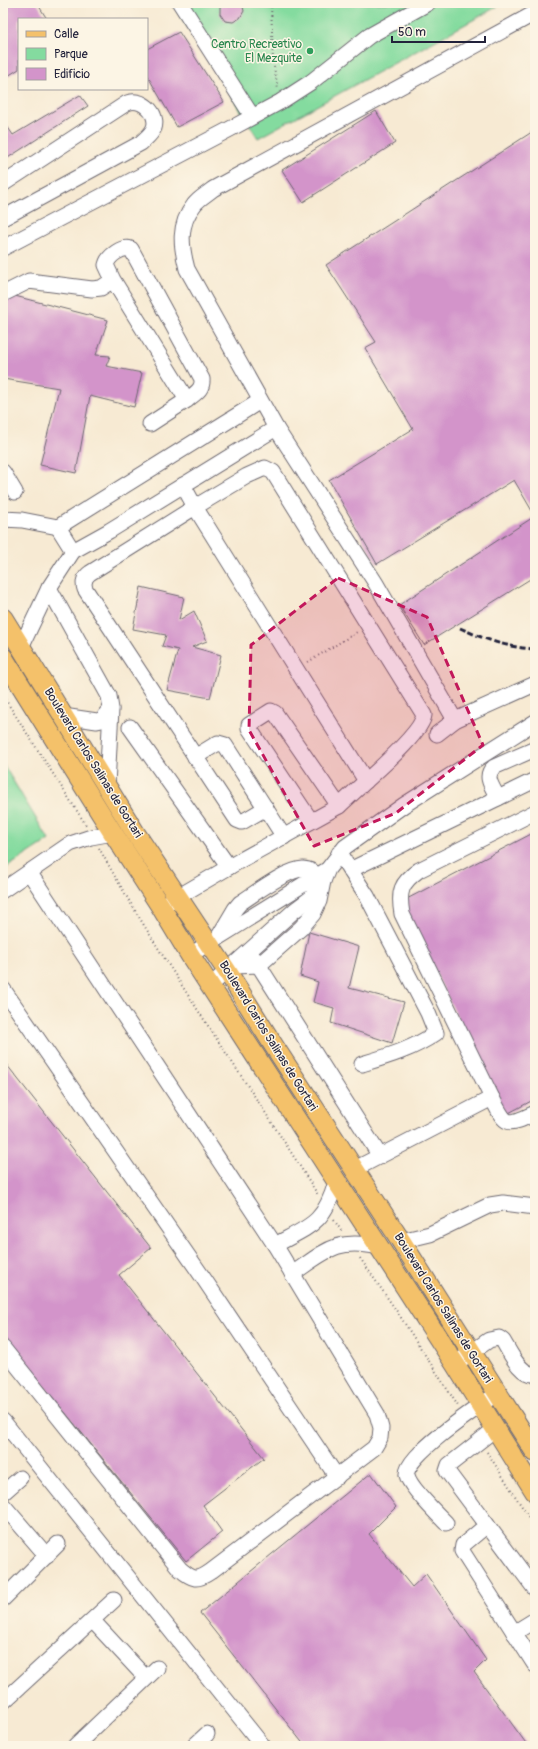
<svg xmlns="http://www.w3.org/2000/svg" width="538" height="1749" font-family="Pangolin,sans-serif">
<style>
.green{fill:#84db9f;stroke:#537e6d}
.building{fill:#d394ca}
.lines{fill:none;stroke-linecap:round;stroke-linejoin:round}
.minor-casing{stroke:#6d6870;stroke-width:17}
.major-casing{stroke:#6d6870;stroke-width:21}
.path{stroke:#6d6870;stroke-width:2;stroke-dasharray:1 3;stroke-linecap:butt}
.minor{stroke:#fff;stroke-width:15}
.major{stroke:#f4c16b;stroke-width:19}
.rail{stroke:#22223b;stroke-width:3;stroke-dasharray:6 3;stroke-linecap:butt}
.marked{fill:#c2185b;fill-opacity:0.2;stroke:#c2185b;stroke-width:3;stroke-dasharray:8 5;stroke-linejoin:round}
.leisure-dot{fill:#2e9e5b;stroke:#fcf5e5;stroke-width:1.5}
.labels{text-anchor:middle;dominant-baseline:central;stroke-width:3;stroke-linejoin:round;paint-order:stroke}
.leisure-label{font-size:12px;fill:#27864d;stroke:#fcf5e5;text-anchor:end}
.street-label{font-size:12px;fill:#22223b;stroke:#fcf5e5}
</style>
<rect width="100%" height="100%" fill="#fcf5e5"/>
<filter id="ink" filterUnits="userSpaceOnUse"><feTurbulence type="fractalNoise" baseFrequency=".025" numOctaves="2"/><feDisplacementMap in="SourceGraphic" scale="8" xChannelSelector="R" yChannelSelector="G"/><feConvolveMatrix kernelMatrix="1 2 1 2 8 2 1 2 1" color-interpolation-filters="sRGB"/></filter>
<filter id="wash" filterUnits="userSpaceOnUse"><feTurbulence type="fractalNoise" baseFrequency=".012" numOctaves="4" result="noise"/><feDisplacementMap in="SourceGraphic" scale="16" xChannelSelector="R" yChannelSelector="G"/><feGaussianBlur stdDeviation="0.9" result="paint"/><feColorMatrix in="noise" values="0 0 0 0 0 0 0 0 0 0 0 0 0 0 0 0 0 1.4 0 .05"/><feComposite in="paint" operator="in"/></filter>
<g filter="url(#wash)">
<rect width="100%" height="100%" fill="#f7ead3"/>
<g class="green">
<polygon points="172,3 504,3 258,138"/>
<polygon points="3,764 49,840 3,870"/>
</g>
<g id="blocks">
<g class="building">
<polygon points="3,3 37,3 47,19 19,19 19,69 3,79"/>
<polygon points="221,3 242,3 244,11 240,18 233,22 225,21 220,14 220,7"/>
<polygon points="179,32 224,102 177,127 147,75 147,49"/>
<polygon points="80,95 88,106 3,161 3,120 13,135"/>
<polygon points="376,111 395,143 303,202 282,170"/>
<polygon points="535,130 535,576 424,645 399,605 535,516 514,480 377,564 329,480 413,429 365,348 376,342 326,265"/>
<polygon points="7,294 108,320 96,355 110,356 106,366 142,373 134,407 90,396 76,473 40,465 59,388 3,379 3,297"/>
<polygon points="141,587 184,597 179,620 194,611 207,641 192,647 221,655 210,698 167,690 178,650 162,646 166,635 133,629"/>
<polygon points="535,832 535,1099 505,1115 401,902"/>
<polygon points="309,932 359,947 349,988 404,1002 392,1043 331,1023 334,1008 313,1002 318,982 300,976"/>
<polygon points="3,1060 151,1248 119,1275 264,1458 203,1505 222,1532 186,1561 3,1336"/>
<polygon points="371,1473 396,1507 369,1534 412,1587 426,1574 486,1660 474,1672 528,1746 305,1746 200,1613"/>
</g>
</g>
</g>
<g filter="url(#ink)">
<use href="#blocks" fill-opacity="0" stroke="#6d6870" stroke-width="1"/>
<g class="lines">
<defs>
<g id="minor">
<polyline points="180,3 252,116"/>
<path d="M3,184L127,103C141,97 159,113 154,128C151,135 146,138 141,143L3,218"/>
<polyline points="3,248 230,129 280,102 311,82 369,36 428,3"/>
<path d="M3,294L29,281L92,289L101,288L113,280L187,400C195,393 203,390 202,379L131,249C122,246 108,256 106,265L113,280"/>
<polyline points="150,424 187,400"/>
<polyline points="3,472 15,492"/>
<path d="M183,485L195,507L366,781C380,768 422,732 424,715L273,472L265,468L247,476L195,507L90,573C84,577 83,583 85,589L237,820L242,822L266,808"/>
<polyline points="3,519 22,520 58,527 260,401"/>
<polyline points="58,527 73,551"/>
<polyline points="49,588 109,696 111,709 107,785"/>
<polyline points="21,647 49,588 73,551 109,531 276,428"/>
<polyline points="63,716 97,721 102,720 111,709"/>
<path d="M455,720L375,582L276,428L187,269C181,246 178,225 194,205C198,199 207,194 213,189L535,13"/>
<polyline points="130,727 229,867"/>
<polyline points="437,734 455,720 535,684"/>
<polyline points="195,757 218,743 225,745 284,837"/>
<path d="M498,798C493,788 483,776 494,767L535,749"/>
<polyline points="311,821 249,728 249,725 271,711 275,713 339,806"/>
<path d="M339,853L367,896L428,1013L436,1033C413,1049 389,1056 362,1064"/>
<polyline points="350,870 535,780"/>
<polyline points="3,890 70,844 91,837 113,833"/>
<polyline points="169,902 241,860 339,806 366,781"/>
<path d="M219,936L235,909L240,903C254,894 287,869 303,869C312,869 318,875 323,881L319,901L313,914L301,928L259,965L233,966"/>
<polyline points="190,955 325,871"/>
<polyline points="254,958 380,1156"/>
<polyline points="210,986 295,910 311,898 323,881 328,869 345,847 404,805 535,722"/>
<polyline points="3,989 204,1279 337,1477"/>
<path d="M492,1098C506,1126 506,1127 535,1113"/>
<path d="M353,1170L492,1098L402,914C398,891 401,883 419,870L535,812"/>
<polyline points="401,1241 430,1234 490,1205 503,1203 535,1207"/>
<path d="M275,1245C310,1226 324,1224 336,1182"/>
<path d="M292,1274C325,1252 336,1237 378,1247"/>
<path d="M3,1348L180,1569C193,1580 197,1581 210,1572L374,1448L380,1438L381,1428L377,1414L275,1245L29,872"/>
<path d="M455,1364L489,1340L499,1338L503,1341C510,1352 520,1376 535,1374"/>
<polyline points="3,1421 263,1746"/>
<polyline points="495,1429 449,1465 447,1471 535,1589"/>
<polyline points="3,1493 20,1478"/>
<polyline points="3,1505 47,1556"/>
<path d="M446,1523C437,1514 409,1486 407,1475C404,1456 481,1405 497,1394"/>
<polyline points="487,1525 463,1545 462,1551 535,1665"/>
<polyline points="3,1599 58,1544"/>
<polyline points="93,1621 146,1678"/>
<polyline points="514,1633 535,1620"/>
<polyline points="3,1702 114,1600"/>
<polyline points="75,1746 157,1668"/>
<polyline points="194,1746 207,1734"/>
</g>
<g id="major">
<polyline points="3,618 136,834 227,971 274,1046 401,1241 535,1452"/>
<polyline points="3,657 113,833 161,907 190,955 455,1364 535,1492"/>
</g>
</defs>
<use href="#minor" class="minor-casing"/>
<use href="#major" class="major-casing"/>
<g class="path">
<polyline points="271,3 273,61 278,89"/>
<polyline points="308,662 357,632"/>
<polyline points="3,696 86,825"/>
<path d="M99,848C165,968 246,1079 318,1195"/>
<polyline points="334,1220 342,1232"/>
<polyline points="360,1258 398,1313 458,1406"/>
<polyline points="487,1452 535,1527"/>
</g>
<use href="#minor" class="minor"/>
<use href="#major" class="major"/>
<path class="rail" d="M460,628C484,639 508,648 535,649"/>
</g>
</g>
<path class="marked" d="M338,578L427,617L483,745L396,813L314,846L249,730L251,645Z"/>
<circle class="leisure-dot" cx="310" cy="51" r="4"/>
<g class="labels">
<g class="leisure-label">
<text x="302" y="44">Centro Recreativo<tspan x="302" dy="14">El Mezquite</tspan></text>
</g>
<g class="street-label">
<text transform="translate(93 763) rotate(58)">Boulevard Carlos Salinas de Gortari</text>
<text transform="translate(268 1036) rotate(58)">Boulevard Carlos Salinas de Gortari</text>
<text transform="translate(443 1308) rotate(58)">Boulevard Carlos Salinas de Gortari</text>
</g>
</g>
<rect width="538" height="1749" fill="none" stroke="#fcf5e5" stroke-width="16"/>
<rect x="18" y="18" width="130" height="72" fill="#fcf5e5" stroke="#a5a1a1"/>
<rect x="26" y="31" width="20" height="6" fill="#f4c16b" stroke="#a5a1a1"/>
<text x="54" y="38" font-size="12" fill="#22223b">Calle</text>
<rect x="26" y="48" width="20" height="12" fill="#84db9f" stroke="#a5a1a1"/>
<text x="54" y="58" font-size="12" fill="#22223b">Parque</text>
<rect x="26" y="68" width="20" height="12" fill="#d394ca" stroke="#a5a1a1"/>
<text x="54" y="78" font-size="12" fill="#22223b">Edificio</text>
<path d="M392 36v6h93v-6" fill="none" stroke="#22223b" stroke-width="2"/>
<text x="398" y="36" font-size="12" fill="#22223b" stroke="#fcf5e5" stroke-width="3" paint-order="stroke">50 m</text>
</svg>
